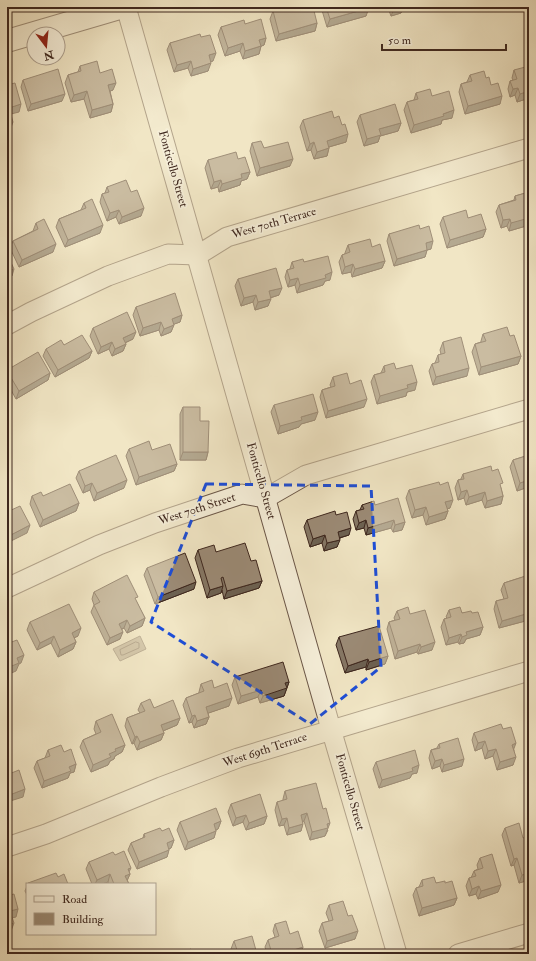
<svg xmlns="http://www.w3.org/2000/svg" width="536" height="961" font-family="'IM FELL Double Pica',serif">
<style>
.water{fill:#b4a58c;stroke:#857360}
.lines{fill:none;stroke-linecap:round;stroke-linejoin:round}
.shore{stroke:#796655;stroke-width:1}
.street-casing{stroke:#6b5748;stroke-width:21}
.secondary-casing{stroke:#3e271e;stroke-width:24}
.street{stroke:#f6efd9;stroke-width:19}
.secondary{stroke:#f6efd9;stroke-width:22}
.wall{fill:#857765;stroke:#3e271e}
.shaded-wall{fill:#6c6152;stroke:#3e271e}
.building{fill:#9b8a75;stroke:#3e271e}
.marked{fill:none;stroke:#1d4ed8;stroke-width:3;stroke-dasharray:8 5;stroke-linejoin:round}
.labels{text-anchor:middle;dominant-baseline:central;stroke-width:3.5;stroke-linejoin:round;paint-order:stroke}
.street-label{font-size:12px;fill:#3e271e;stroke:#f6efd9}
</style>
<rect width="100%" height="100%" fill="#f1e6c5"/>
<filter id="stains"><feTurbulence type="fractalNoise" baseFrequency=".005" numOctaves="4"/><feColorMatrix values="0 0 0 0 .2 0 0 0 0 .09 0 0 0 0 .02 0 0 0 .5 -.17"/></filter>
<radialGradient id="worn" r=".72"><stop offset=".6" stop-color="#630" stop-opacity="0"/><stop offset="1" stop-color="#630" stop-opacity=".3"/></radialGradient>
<polygon class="water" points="140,636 146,649 120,661 113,649"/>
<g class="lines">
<polygon class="shore" points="136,642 139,643 139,648 123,655 121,655 120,650"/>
<defs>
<g id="street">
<polyline points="126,7 331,729 397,954"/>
<polyline points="7,325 31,312 108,276 168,254 198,255 227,237 529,148"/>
<polyline points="7,588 99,545 155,523 242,494 266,498 306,475 529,409"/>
<polyline points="7,847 46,834 161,787 238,758 529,671"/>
<polyline points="458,954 529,933"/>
</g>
<polyline id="secondary" points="7,41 123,7"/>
</defs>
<use href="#street" class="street-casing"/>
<use href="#secondary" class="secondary-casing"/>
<use href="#street" class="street"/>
<use href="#secondary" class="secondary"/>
</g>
<g class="wall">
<polygon points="321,7 368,7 366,16 327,27"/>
<polygon points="377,7 403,7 401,13 391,16 388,8 378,10"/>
<polygon points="293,10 317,23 315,31 276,41 270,19 273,11"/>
<polygon points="245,24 266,38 264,45 261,46 259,54 243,59 240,51 225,56 218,35 221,27"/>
<polygon points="201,37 213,61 210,61 208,71 191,76 188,68 174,72 167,50 170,43"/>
<polygon points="80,66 100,73 113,90 110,91 113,104 111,112 90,118 84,99 71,102 65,83 68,75 78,72"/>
<polygon points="514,70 529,98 517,102 515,95 510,97 508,89 510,81 513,80 512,78"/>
<polygon points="470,75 491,85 500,104 465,114 459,92 461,84 467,82"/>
<polygon points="23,80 62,101 28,111 21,87"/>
<polygon points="416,93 432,96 452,118 442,120 441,124 411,133 404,110 407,102 414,100"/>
<polygon points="360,115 401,123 398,131 380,136 378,142 364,146 357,122"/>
<polygon points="334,118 346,142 329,147 327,156 314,159 311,150 307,151 300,127 303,120"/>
<polygon points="252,143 264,148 290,166 257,176 250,151"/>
<polygon points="238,159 250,172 247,179 241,181 240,185 219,192 218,187 211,189 205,168 208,160"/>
<polygon points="107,187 131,192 141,216 119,224 116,217 107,221 100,202 102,194 105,193"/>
<polygon points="529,192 529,220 528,221 526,226 509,231 507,226 501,228 496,212 499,205 514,200 515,196"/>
<polygon points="84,203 100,233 65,247 56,227 59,219 81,210"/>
<polygon points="443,217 468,218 486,229 483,237 447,248 440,224"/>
<polygon points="36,223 53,252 19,267 10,248 13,241 33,231"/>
<polygon points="420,229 431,249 427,250 425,257 394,266 387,241 389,234"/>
<polygon points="348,245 372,247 385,261 382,268 352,277 351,272 342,274 339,262 342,255 345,254 345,253"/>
<polygon points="292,262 304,262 330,280 325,281 323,285 297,293 295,285 288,287 285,277 287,270 290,269"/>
<polygon points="238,279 279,295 270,298 268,306 255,310 253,302 241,306 235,286"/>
<polygon points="136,307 182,315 180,322 174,324 171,332 161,336 159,330 140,336 133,315"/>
<polygon points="93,328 133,339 125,343 126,344 123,351 112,356 109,349 98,354 90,336"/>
<polygon points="528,330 529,330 529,353 525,337"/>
<polygon points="483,334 521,356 518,364 479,375 472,352 475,344 481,342 481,341"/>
<polygon points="443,342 467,376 433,385 429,371 432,364 435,363 438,355 441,354 440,350"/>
<polygon points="64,345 92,351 89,358 55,377 43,356 46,349"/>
<polygon points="384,366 396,369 415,390 407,392 406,396 377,404 371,382 374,375 381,373"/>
<polygon points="7,370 50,373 48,380 16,399 7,383"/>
<polygon points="333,377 350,384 364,407 326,418 320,397 322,390 331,387 330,385"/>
<polygon points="274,405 315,420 301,424 299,427 278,434 271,412"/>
<polygon points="183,407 200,421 208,452 206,460 180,460 180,414"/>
<polygon points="129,449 152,450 177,464 174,471 136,485 126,456"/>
<polygon points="529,455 529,489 528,487 517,491 510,467 513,460"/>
<polygon points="79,471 124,488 94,501 90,490 83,493 76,478"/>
<polygon points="492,471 501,488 503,496 501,504 485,508 482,500 466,505 464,498 458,500 455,488 458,480 461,479 463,474"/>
<polygon points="440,485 450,508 447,509 448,511 445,519 426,525 423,515 412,518 406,498 409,490"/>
<polygon points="32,496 43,496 79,503 76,511 40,527 30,504"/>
<polygon points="362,505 375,505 405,522 402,530 393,532 391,528 366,535 364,528 356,530 353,519 356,511 360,510"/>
<polygon points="336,515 349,535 340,538 337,547 324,551 322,543 310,547 304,527 307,520"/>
<polygon points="198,550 216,552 251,561 262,581 259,588 224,599 222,590 221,593 207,598 195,558"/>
<polygon points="147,568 194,589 155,604 144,575"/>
<polygon points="529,575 529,620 499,628 494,609 496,601 504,599 501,590 504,583"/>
<polygon points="94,592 136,601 145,618 142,626 127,633 124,628 122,629 120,639 107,645 91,612 94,605 92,599"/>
<polygon points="449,610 462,613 472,613 483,627 480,635 466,639 464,643 459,644 458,642 446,645 441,627 444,619 447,618 446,617"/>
<polygon points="397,611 410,614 432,650 418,654 417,652 395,659 387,629 389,622 395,620 394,618"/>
<polygon points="30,622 78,636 74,638 76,642 73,649 58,657 51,643 37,650 27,630"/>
<polygon points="339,637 388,656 385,664 366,670 366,667 345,673 336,645"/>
<polygon points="235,677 289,682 284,696 260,703 258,697 238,704 232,685"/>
<polygon points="201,684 214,688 229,706 208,713 209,717 206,724 194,728 192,722 189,723 183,705 186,698 199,693 199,692"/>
<polygon points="141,703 180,718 177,725 163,731 164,733 161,740 137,750 134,743 132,744 125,726 127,718 140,713 138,710"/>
<polygon points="96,721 125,745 122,752 115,756 114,759 110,761 108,765 91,772 80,747 83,740 96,734 94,729"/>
<polygon points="528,722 529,722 529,739 528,740 525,730"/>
<polygon points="503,729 514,750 513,765 497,770 493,756 485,759 482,748 475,751 472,740 474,733"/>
<polygon points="439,744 462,766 442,772 440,766 432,769 429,758 431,750 437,748"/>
<polygon points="48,750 64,752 76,764 74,772 70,773 68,778 42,788 34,768 37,761 45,758"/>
<polygon points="376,762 417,773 412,774 410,778 379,788 373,769"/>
<polygon points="285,791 328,830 325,836 310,840 304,821 303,821 301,831 287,835 284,825 279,826 275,810 277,802 283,801 283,799"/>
<polygon points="231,804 267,816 264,824 246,830 243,822 233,826 228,812"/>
<polygon points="221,821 218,829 216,830 214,838 185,850 177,830 180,822"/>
<polygon points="505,828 529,880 519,883 514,865 511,866 502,835"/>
<polygon points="162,831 174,840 171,848 169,849 167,857 137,869 128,850 131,843 143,838 144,834"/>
<polygon points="115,855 129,872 130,874 127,880 129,884 109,884 108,882 102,884 92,884 86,869 89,862"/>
<polygon points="480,858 498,892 478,899 476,894 469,896 466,886 469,878 471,878 474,871 478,869 477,865"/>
<polygon points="422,880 436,883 445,883 457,898 454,905 419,916 413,895 416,888 419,887"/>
<polygon points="27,886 27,895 25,891"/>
<polygon points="329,905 348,916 355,939 325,948 319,931 322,923 329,921 326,913"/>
<polygon points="275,924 290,934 303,947 300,954 267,954 265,947 268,940 275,937 273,931"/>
<polygon points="234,941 257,954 225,954 232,951 231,949"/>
</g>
<g class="shaded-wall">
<polygon points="379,7 389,7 378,10"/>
<polygon points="400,7 403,7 401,13 391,16 394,9"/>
<polygon points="369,8 366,16 327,27 330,19"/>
<polygon points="317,23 315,31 276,41 279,34"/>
<polygon points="266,38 264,45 257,48 259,40"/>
<polygon points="243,43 240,51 225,56 228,48"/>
<polygon points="261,46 259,54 243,59 245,51"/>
<polygon points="216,53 213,61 206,63 209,55"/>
<polygon points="191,61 188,68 174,72 177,65"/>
<polygon points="211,63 208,71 191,76 193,69"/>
<polygon points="116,83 113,90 105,93 108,85"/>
<polygon points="518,88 515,95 510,97 513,89"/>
<polygon points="87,91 84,99 71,102 74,95"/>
<polygon points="529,91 529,98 517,102 520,94"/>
<polygon points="65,94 62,101 28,111 31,104"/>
<polygon points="502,96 500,104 465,114 468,106"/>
<polygon points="21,104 19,112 7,115 9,108"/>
<polygon points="113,104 111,112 90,118 92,110"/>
<polygon points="454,110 452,118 442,120 441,124 411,133 414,125 443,114"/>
<polygon points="13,122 10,130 7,131 7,124"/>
<polygon points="401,123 398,131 380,136 378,142 364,146 367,139 379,129"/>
<polygon points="348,134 346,142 325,148 327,141"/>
<polygon points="314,142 311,150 307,151 310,144"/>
<polygon points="329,148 327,156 314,159 317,152"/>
<polygon points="293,159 290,166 257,176 260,168"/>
<polygon points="250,172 247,179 241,181 240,185 219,192 222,184 241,174"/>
<polygon points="221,180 218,187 211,189 214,182"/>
<polygon points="144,208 141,216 119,224 122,217"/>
<polygon points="119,210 116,217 107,221 110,213"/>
<polygon points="528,214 529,214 529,220 528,221 526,226 509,231 511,223"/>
<polygon points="510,219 507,226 501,228 503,220"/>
<polygon points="103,225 100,233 65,247 68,240"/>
<polygon points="486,229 483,237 447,248 450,240"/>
<polygon points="433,241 431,249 423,251 426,243"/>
<polygon points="56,244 53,252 19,267 22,260"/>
<polygon points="427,250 425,257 394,266 397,259"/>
<polygon points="385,261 382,268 352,277 355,269"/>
<polygon points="353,264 351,272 342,274 345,267"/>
<polygon points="14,269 12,276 7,279 7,272"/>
<polygon points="332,272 330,280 325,281 323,285 297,293 300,285 325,275"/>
<polygon points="298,278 295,285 288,287 290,280"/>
<polygon points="282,288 279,295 266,299 269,291"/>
<polygon points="256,295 253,302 241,306 244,298"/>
<polygon points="271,299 268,306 255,310 258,302"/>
<polygon points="182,315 180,322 169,326 172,319"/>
<polygon points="161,322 159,330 140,336 143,328"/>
<polygon points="174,325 171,332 161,336 164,329"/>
<polygon points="136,332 133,339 120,345 123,338"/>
<polygon points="112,342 109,349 98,354 101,347"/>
<polygon points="126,344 123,351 112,356 115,349"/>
<polygon points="92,351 89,358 55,377 58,370"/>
<polygon points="521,356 518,364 479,375 481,367"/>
<polygon points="469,368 467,376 433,385 436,377"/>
<polygon points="50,373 48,380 16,399 19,391"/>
<polygon points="417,382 415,390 407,392 406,396 377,404 380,396 407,385"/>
<polygon points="367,399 364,407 326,418 328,411"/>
<polygon points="318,412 315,420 301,424 299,427 278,434 280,426 301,417"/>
<polygon points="183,452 208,452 206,460 180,460"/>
<polygon points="177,464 174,471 136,485 139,477"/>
<polygon points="127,480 124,488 94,501 97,493"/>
<polygon points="529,480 528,487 517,491 520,483"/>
<polygon points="92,483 90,490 83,493 85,486"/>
<polygon points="467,490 464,498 458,500 461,492"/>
<polygon points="485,492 482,500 466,505 469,497"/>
<polygon points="503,496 501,504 485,508 487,501"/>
<polygon points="453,500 450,508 443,510 445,502"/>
<polygon points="79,503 76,511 40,527 43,520"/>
<polygon points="426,507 423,515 412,518 415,510"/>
<polygon points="448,511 445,519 426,525 429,517"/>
<polygon points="366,520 364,528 356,530 359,523"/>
<polygon points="394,520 391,528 366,535 368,528"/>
<polygon points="405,522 402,530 393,532 395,525"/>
<polygon points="30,525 27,533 7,543 7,537"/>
<polygon points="351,528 349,535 335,539 338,532"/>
<polygon points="325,535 322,543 310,547 313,539"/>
<polygon points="340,540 337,547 324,551 327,543"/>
<polygon points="262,581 259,588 224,599 227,591"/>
<polygon points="196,582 194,589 155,604 158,597"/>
<polygon points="223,586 221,593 207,598 210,590"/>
<polygon points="529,613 529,620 499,628 502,621"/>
<polygon points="145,618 142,626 127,633 130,626"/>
<polygon points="127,620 124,628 117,631 119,624"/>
<polygon points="483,627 480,635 466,639 464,643 459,644 462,637 466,632"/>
<polygon points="81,628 78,636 69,640 72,633"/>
<polygon points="123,632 120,639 107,645 110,638"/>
<polygon points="461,634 458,642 446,645 449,638"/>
<polygon points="54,636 51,643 37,650 40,643"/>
<polygon points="76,642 73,649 58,657 60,650"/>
<polygon points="435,642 432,650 418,654 421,647"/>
<polygon points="420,644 417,652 395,659 398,651"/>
<polygon points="24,655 21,663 19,664 16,671 7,675 7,668 17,658"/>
<polygon points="388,656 385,664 366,670 369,662"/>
<polygon points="368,659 366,667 345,673 348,666"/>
<polygon points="289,682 284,696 260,703 263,696 285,683"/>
<polygon points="261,690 258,697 238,704 241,696"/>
<polygon points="232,698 229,706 203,715 206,707"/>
<polygon points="195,715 192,722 189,723 192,716"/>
<polygon points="209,717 206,724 194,728 197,721"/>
<polygon points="180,718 177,725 158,733 161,725"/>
<polygon points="164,733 161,740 137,750 140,742"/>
<polygon points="137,736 134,743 132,744 135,737"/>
<polygon points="485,741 482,748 475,751 478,743"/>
<polygon points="516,743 513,751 512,745"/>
<polygon points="125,745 122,752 115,756 114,759 110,761 108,765 91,772 93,765 109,754 115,749"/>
<polygon points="496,749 493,756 485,759 488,751"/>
<polygon points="516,757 513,765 497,770 500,762"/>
<polygon points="442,759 440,766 432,769 435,761"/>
<polygon points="464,759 462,766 442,772 444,765"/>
<polygon points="76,764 74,772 70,773 68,778 42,788 44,781 69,767"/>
<polygon points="419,765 417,773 412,774 410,778 379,788 382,780 412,768"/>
<polygon points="25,789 23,797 7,802 7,796"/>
<polygon points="307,813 304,821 298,822 301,815"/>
<polygon points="246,815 243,822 233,826 236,818"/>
<polygon points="267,816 264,824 246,830 249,823"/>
<polygon points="287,818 284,825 279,826 282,819"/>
<polygon points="221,821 218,829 211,832 214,824"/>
<polygon points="330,823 325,836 310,840 312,832 327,824"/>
<polygon points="303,824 301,831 287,835 289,828"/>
<polygon points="216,831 214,838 185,850 188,842"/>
<polygon points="174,840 171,848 164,851 167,843"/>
<polygon points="169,850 167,857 137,869 139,862"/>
<polygon points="517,858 514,865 511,866 514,859"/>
<polygon points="131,868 128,874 130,874 127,881 123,883 128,869"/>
<polygon points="529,873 529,880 519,883 522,875"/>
<polygon points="110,874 108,882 102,884 95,884 97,880"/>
<polygon points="501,885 498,892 478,899 481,891"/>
<polygon points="479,886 476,894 469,896 472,889"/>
<polygon points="457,898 454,905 419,916 422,908"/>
<polygon points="18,909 16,917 7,919 10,911"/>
<polygon points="14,923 11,931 7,932 7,925"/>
<polygon points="358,931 355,939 325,948 327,941"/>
<polygon points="303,947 300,954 281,954"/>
</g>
<g class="building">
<polygon points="289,7 292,7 293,10 302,7 313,7 317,23 279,34 273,11"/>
<polygon points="326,7 368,7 369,8 330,19"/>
<polygon points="393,7 400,7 394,9"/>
<polygon points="261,19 266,38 259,40 261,46 245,51 243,43 228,48 221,27 244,20 245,24"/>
<polygon points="200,34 201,37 210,35 216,53 209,55 211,63 193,69 191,61 177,65 170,43"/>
<polygon points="97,61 100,73 112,69 116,83 108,85 113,104 92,110 87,91 74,95 68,75 81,71 80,66"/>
<polygon points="529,66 529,91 520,94 518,88 513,89 510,81 517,79 514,70"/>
<polygon points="58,69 65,94 31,104 23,80"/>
<polygon points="484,71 486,78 489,77 491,85 498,83 502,96 468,106 461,84 472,81 470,75"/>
<polygon points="15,83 21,104 9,108 13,122 7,124 7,85"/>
<polygon points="430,89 432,96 449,91 454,110 443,114 444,116 414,125 407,102 418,99 416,93"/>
<polygon points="395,104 401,123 379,129 381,135 367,139 360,115"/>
<polygon points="332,111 334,118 339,116 342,125 345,124 348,134 327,141 329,148 317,152 314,142 310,144 303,120"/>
<polygon points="261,141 264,148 288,142 293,159 260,168 252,143"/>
<polygon points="236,152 238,159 245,157 250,172 241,174 242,178 222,184 221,180 214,182 208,160"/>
<polygon points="126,180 131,192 137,190 144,208 122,217 119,210 110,213 102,194 109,192 107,187"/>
<polygon points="529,192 529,214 528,214 529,218 511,223 510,219 503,220 499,205 516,200 515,196"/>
<polygon points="92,199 103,225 68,240 59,219 86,208 84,203"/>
<polygon points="466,210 468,218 481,214 486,229 450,240 443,217"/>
<polygon points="44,219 56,244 22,260 13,241 38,229 36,223"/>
<polygon points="419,225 420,229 429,226 433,241 426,243 427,250 397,259 389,234"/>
<polygon points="370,239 372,247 380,244 385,261 355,269 353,264 345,267 342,255 350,252 348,245"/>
<polygon points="7,254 14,269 7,272"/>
<polygon points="328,256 332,272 325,275 326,278 300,285 298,278 290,280 287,270 294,268 292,262 303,259 304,262"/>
<polygon points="276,268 282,288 269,291 271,299 258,302 256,295 244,298 238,279"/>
<polygon points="175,293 182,315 172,319 174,325 164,329 161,322 143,328 136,307"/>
<polygon points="127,312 136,332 123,338 126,344 115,349 112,342 101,347 93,328"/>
<polygon points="507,327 510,336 514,335 521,356 481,367 475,344 486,341 483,334"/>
<polygon points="82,335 92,351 58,370 46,349 61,340 64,345"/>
<polygon points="461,337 469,368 436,377 432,364 439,362 438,355 445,353 443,342"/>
<polygon points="38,352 50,373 19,391 7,371 7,370"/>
<polygon points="394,363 396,369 412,365 417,382 407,385 408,388 380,396 374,375 385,372 384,366"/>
<polygon points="347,373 350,384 361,380 367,399 328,411 322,390 335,386 333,377"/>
<polygon points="313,394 318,412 301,417 302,420 280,426 274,405"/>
<polygon points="183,407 200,407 200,421 209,421 208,452 183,452"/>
<polygon points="149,441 152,450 170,444 177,464 139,477 129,449"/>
<polygon points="116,455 127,480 97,493 92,483 85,486 79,471"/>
<polygon points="529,455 529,480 520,483 513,460"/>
<polygon points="491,466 492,471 498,469 503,483 500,484 503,496 487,501 485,492 469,497 467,490 461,492 458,480 464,479 463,474"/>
<polygon points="439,482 440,485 448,482 453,500 445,502 448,511 429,517 426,507 415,510 409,490"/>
<polygon points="70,484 79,503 43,520 32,496 41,492 43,496"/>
<polygon points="398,498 405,522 395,525 394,520 368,528 366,520 359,523 356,511 364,509 362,505 374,501 375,505"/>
<polygon points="20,506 30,525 7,537 7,512"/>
<polygon points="335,511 336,515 347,512 351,528 338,532 340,540 327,543 325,535 313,539 307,520"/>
<polygon points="245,543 251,561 256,560 262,581 227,591 223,577 221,578 223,586 210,590 198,550 214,545 216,552"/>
<polygon points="185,553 196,582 158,597 147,568"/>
<polygon points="127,575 138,597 135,598 145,618 130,626 127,620 119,624 123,632 110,638 94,605 100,602 94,592"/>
<polygon points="529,575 529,613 502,621 496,601 508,598 504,583"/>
<polygon points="69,604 81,628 72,633 76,642 60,650 54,636 40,643 30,622"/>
<polygon points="408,607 410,614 425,610 435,642 421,647 420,644 398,651 389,622 400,619 397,611"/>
<polygon points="460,607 462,613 471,611 472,613 478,612 483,627 466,632 467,635 462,637 461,634 449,638 444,619 451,617 449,610"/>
<polygon points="379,626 388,656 369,662 368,659 348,666 339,637"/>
<polygon points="7,639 9,643 17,640 24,655 17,658 19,663 7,668"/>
<polygon points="283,662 289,682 285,683 287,688 263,696 261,690 241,696 235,677"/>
<polygon points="212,680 214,688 227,683 232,698 206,707 209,717 197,721 195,715 192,716 186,698 204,691 201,684"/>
<polygon points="150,699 154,708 173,700 180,718 161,725 164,733 140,742 137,736 135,737 127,718 145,711 141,703"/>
<polygon points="112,714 125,745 115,749 116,751 109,754 111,757 93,765 83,740 101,732 96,721"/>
<polygon points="501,724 503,729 511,727 516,743 512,745 516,757 500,762 496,749 488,751 485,741 478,743 474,733"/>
<polygon points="458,738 464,759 444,765 442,759 435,761 431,750 440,748 439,744"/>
<polygon points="61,745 64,752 71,749 76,764 69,767 71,771 44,781 37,761 50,756 48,750"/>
<polygon points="415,750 419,765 412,768 413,771 382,780 376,762"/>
<polygon points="7,769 9,774 19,770 25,789 7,796"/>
<polygon points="316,783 323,809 326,808 330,823 327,824 328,828 312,832 307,813 301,815 303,824 289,828 287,818 282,819 277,802 287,799 285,791"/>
<polygon points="260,794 267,816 249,823 246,815 236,818 231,804"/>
<polygon points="216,808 221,821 214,824 216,831 188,842 180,822"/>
<polygon points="519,823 523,838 529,836 529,873 522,875 517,858 514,859 505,828"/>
<polygon points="160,828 162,831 169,828 174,840 167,843 169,850 139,862 131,843 145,837 144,834"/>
<polygon points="124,851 131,868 128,869 130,874 125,876 129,884 114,884 110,874 97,880 89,862 113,852 115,855"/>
<polygon points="492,854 501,885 481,891 479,886 472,889 469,878 476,876 474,871 483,868 480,858"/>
<polygon points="56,873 58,877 64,874 68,884 28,884 28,883"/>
<polygon points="434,877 436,883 445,881 445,883 452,881 457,898 422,908 416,888 423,886 422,880"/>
<polygon points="14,894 18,909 10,911 14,923 7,925 7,896"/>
<polygon points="343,901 348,916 352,915 358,931 327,941 322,923 333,920 329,905"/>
<polygon points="286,921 290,934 298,931 303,947 281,954 272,954 268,940 279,936 275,924"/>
<polygon points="252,936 257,954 225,954 237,950 234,941"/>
<polygon points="191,949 193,954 184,954 183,952"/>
<polygon points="211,952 211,954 203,954"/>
</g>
<path d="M0 0H536V961H0ZM206,484L371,486L381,667L310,724L151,622Z" fill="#f1e6c5" fill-opacity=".55" fill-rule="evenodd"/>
<path class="marked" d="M206,484L371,486L381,667L310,724L151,622Z"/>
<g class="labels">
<g class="street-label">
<text transform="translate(173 169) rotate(74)">Fonticello Street</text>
<text transform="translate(274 223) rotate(-16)">West 70th Terrace</text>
<text transform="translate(261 481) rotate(74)">Fonticello Street</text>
<text transform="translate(197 509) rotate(-18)">West 70th Street</text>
<text transform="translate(265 750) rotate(-18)">West 69th Terrace</text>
<text transform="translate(350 792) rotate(74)">Fonticello Street</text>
</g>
</g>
<rect width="536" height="961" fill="none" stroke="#f1e6c5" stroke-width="24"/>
<rect x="8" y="8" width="520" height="945" fill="none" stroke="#3e271e" stroke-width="2"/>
<rect x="12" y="12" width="512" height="937" fill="none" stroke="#3e271e"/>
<rect x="26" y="883" width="130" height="52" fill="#f6efd9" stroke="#ac9f8e"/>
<rect x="34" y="896" width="20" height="6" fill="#f6efd9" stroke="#ac9f8e"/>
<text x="62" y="903" font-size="12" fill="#3e271e">Road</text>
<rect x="34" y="913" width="20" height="12" fill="#9b8a75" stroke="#ac9f8e"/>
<text x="62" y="923" font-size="12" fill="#3e271e">Building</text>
<g transform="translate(46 46) rotate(164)"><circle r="19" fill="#f6efd9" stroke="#ac9f8e"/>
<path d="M0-3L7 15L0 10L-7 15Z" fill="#8f2418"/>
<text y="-6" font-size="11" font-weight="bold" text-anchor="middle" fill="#3e271e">N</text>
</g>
<path d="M382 44v6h124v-6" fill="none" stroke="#3e271e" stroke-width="2"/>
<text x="388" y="44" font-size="12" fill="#3e271e" stroke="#f6efd9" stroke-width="3" paint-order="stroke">50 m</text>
<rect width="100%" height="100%" filter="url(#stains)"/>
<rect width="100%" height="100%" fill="url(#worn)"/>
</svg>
